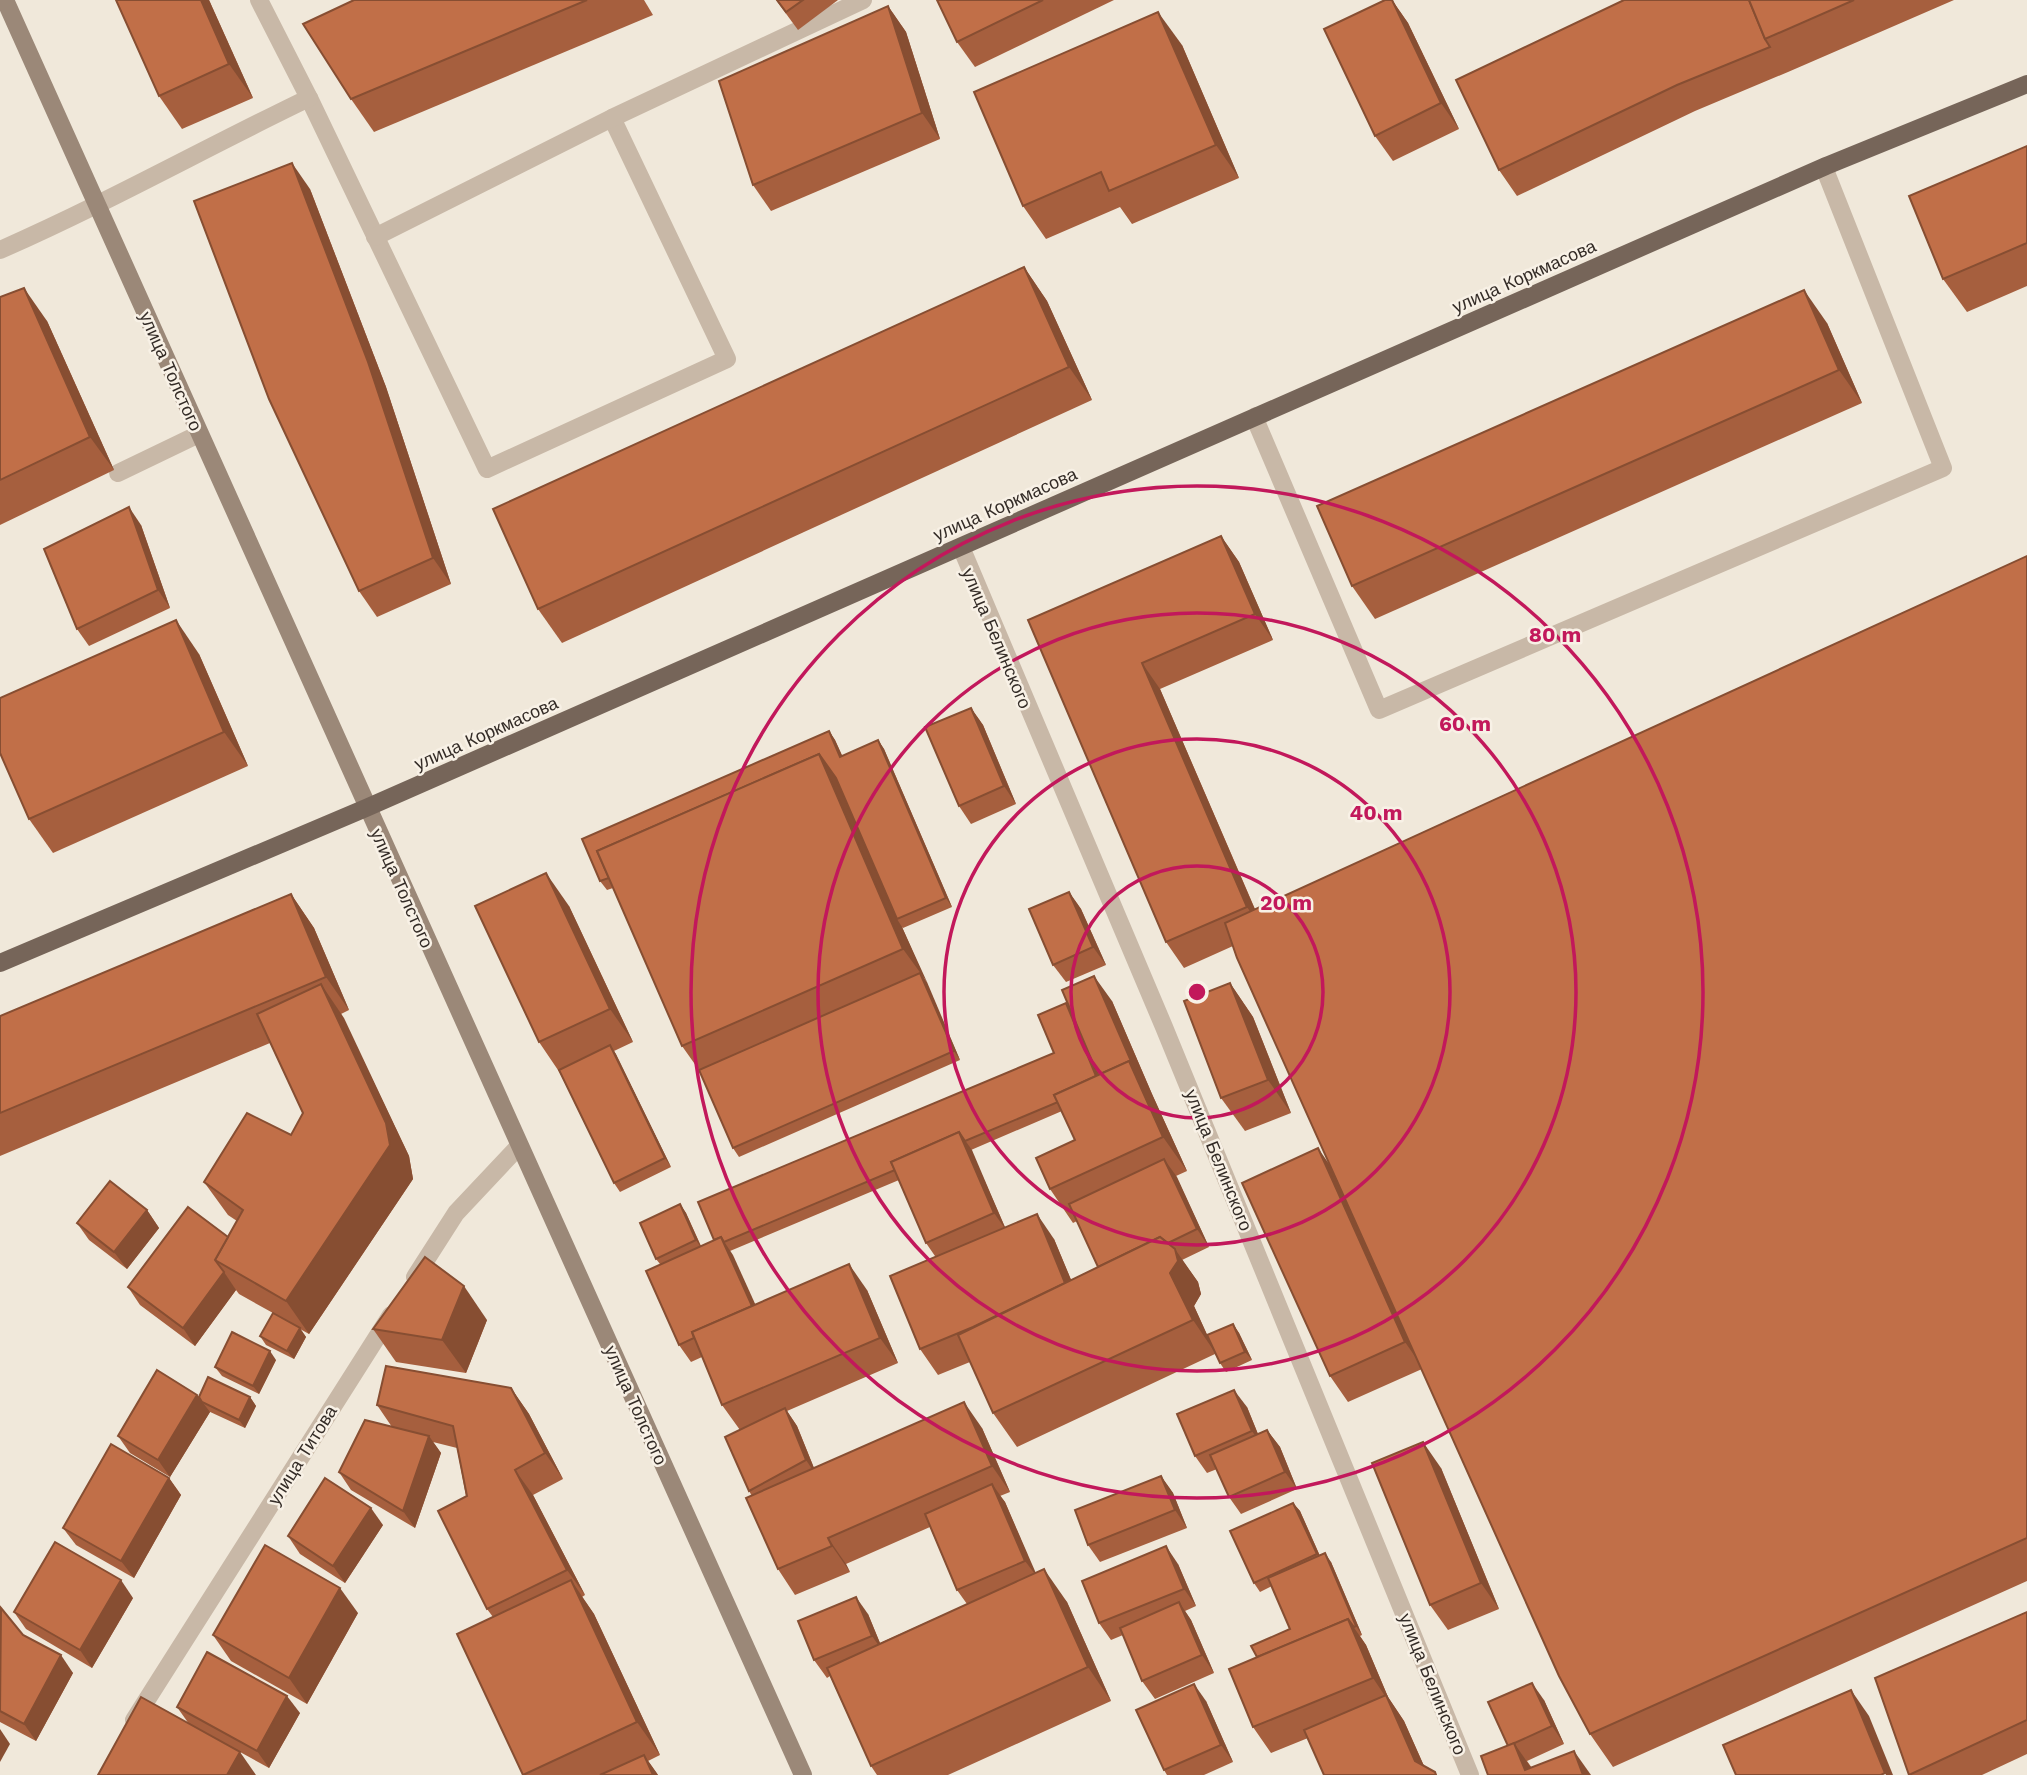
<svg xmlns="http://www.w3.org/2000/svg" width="2027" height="1775" font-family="'Work Sans',sans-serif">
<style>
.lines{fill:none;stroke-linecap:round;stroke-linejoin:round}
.lane{stroke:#c8b8a7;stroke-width:18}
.street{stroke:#c8b8a7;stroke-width:18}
.secondary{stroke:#9b8878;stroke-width:18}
.primary{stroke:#766559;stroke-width:18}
.wall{fill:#a65f3e;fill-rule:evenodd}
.shaded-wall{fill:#874e32}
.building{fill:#c16f48;stroke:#874e32;stroke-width:2}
.ring{fill:none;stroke:#c2185b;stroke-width:3.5}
.labels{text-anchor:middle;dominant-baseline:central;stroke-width:5;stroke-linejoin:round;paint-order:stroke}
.street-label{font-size:18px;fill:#342c27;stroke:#f8f1e6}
.centre{fill:#c2185b;stroke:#f8f1e6;stroke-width:3.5}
.ring-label{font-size:21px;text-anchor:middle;font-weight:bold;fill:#c2185b;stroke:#f8f1e6;stroke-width:5;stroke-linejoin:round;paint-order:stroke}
</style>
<rect width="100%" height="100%" fill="#f0e8da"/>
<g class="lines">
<g class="lane">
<polyline points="309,98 487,469 727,359 612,118"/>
<polyline points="375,237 612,118 863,0"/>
<path d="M0,250C105,204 205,148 309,98L259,0"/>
<polyline points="1256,416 1258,426 1379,710 1943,468 1827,175 1826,166"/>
</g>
<g class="street">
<polyline points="118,473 199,434"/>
<polyline points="961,547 1164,1027 1470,1775"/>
<polyline points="415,1277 456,1213 519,1146"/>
<polyline points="134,1720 391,1315"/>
</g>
<polyline class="secondary" points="5,0 803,1775"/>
<polyline class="primary" points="0,963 366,808 1826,166 2027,84"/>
</g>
<g class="wall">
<polygon points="209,0 253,98 182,129 159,96"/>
<polygon points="354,0 644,0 653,15 374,132 351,99"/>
<polygon points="776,0 838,0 798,30"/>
<polygon points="937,0 1114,0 975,67 957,42"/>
<polygon points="1392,0 1408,23 1459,129 1393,161 1375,136"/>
<polygon points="1624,0 1954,0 1788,72 1695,111 1517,196 1499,170"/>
<polygon points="888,6 906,32 940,139 771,211 753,185"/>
<polygon points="1182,45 1239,178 1132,224 1120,207 1046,239 1023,206"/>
<polygon points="2027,146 2027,286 1967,312 1943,279"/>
<polygon points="310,189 386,387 451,584 377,617 359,591"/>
<polygon points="1024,267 1047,301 1092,400 562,643 538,609"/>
<polygon points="0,297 47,321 114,470 0,525"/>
<polygon points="1827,323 1862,403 1375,619 1352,586"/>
<polygon points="141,525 170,608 89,646 77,629"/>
<polygon points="1221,536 1239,562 1273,640 1160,689 1255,909 2027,556 2027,1581 1613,1767 1590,1734 1422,1369 1348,1402 1330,1376 1332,1169 1233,946 1184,968 1166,942 1028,620"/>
<polygon points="199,654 248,766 53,853 29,819"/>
<polygon points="971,708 983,725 1016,804 971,824 959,806"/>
<polygon points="829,731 835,740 842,756 878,740 884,749 952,907 903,928 902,927 960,1060 739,1157 733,1148 699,1070 682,1046 613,888 607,890 600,881"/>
<polygon points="1069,892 1081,909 1106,965 1066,982 1053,965"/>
<polygon points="291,894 314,928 349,1010 341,1014 409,1156 413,1179 309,1334 300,1329 306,1337 294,1359 266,1345 260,1336 273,1313 239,1294 236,1290 195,1346 140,1305 128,1287 228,1237 237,1221 228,1215 204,1182 291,1135 303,1113 270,1043 0,1156 0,1016"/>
<polygon points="569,906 633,1042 614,1051 671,1167 620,1192 614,1183 560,1073 539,1042"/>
<polygon points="1230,983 1253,1017 1291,1113 1245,1131 1221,1098"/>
<path d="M1112,1001L1152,1094L1187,1171L1176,1176L1209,1247L1182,1260L1198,1282L1201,1294L1194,1306L1207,1335L1233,1324L1239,1333L1252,1360L1226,1372L1220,1363L1215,1354L1017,1447L993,1413L970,1362L938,1375L920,1349L935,1256L926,1243L899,1180L730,1251L755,1305L867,1290L898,1363L787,1411L797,1426L814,1468L982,1428L1010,1492L1000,1496L1005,1502L1035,1573L1067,1602L1111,1701L948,1775H877L871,1766L830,1676L827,1678L814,1660L868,1614L880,1643L967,1604L957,1590L930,1527L846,1564L850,1572L795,1595L778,1569L752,1496L749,1491L740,1430L722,1405L702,1357L691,1362L679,1345L660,1264L656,1259L680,1204L686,1213L701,1246L714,1240L1054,1053L1071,1010ZM1062,1111L1075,1140L1050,1189L1073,1223L1077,1221L1098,1267L1071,1280L1054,1239L1005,1227L971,1150Z"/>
<polygon points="147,1210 159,1228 127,1269 89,1240 77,1223"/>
<polygon points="487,1320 466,1373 396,1362 373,1329"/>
<polygon points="276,1360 259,1394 222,1376 215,1367"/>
<polygon points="511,1388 529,1414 563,1479 533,1495 585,1595 582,1597 594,1614 660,1755 648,1761 658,1775 523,1775 493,1617 487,1609 457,1448 433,1442 441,1453 415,1528 351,1490 339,1472 392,1427 377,1405"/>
<polygon points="197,1395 199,1397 250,1397 256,1406 245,1428 208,1411 210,1412 170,1477 130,1453 118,1436"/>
<polygon points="1247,1407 1258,1434 1267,1430 1280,1447 1297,1489 1241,1514 1229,1497 1217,1469 1207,1473 1195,1456"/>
<polygon points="1441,1468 1499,1609 1448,1630 1430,1605"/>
<polygon points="1161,1476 1173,1493 1187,1528 1100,1562 1088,1545"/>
<polygon points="169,1478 181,1495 134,1578 76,1545 63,1528"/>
<polygon points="1293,1503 1300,1511 1320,1556 1331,1562 1362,1635 1360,1636 1366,1645 1388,1697 1404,1721 1424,1766 1435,1772 1437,1775 1324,1775 1308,1738 1271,1753 1253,1727 1257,1657 1290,1629 1272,1586 1260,1592 1254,1583"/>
<polygon points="383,1525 345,1583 300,1554 288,1536"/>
<polygon points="1178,1564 1196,1606 1185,1611 1191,1620 1214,1673 1155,1699 1142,1681 1123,1635 1111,1640 1099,1623"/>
<polygon points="133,1598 92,1668 26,1629 14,1612"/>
<polygon points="0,1609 23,1635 73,1673 36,1741 0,1722"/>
<polygon points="2027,1612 2027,1754 1982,1775 1909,1775"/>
<polygon points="358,1613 307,1704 231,1661 213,1635"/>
<polygon points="1544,1700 1564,1744 1527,1761 1532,1768 1591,1775 1488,1775 1508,1746"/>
<polygon points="1206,1701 1233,1762 1204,1775 1167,1775 1164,1770"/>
<polygon points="177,1707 300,1713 269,1768 189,1724"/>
</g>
<g class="shaded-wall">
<polygon points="201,0 209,0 253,98 229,64"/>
<polygon points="1392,0 1408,23 1459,129 1441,103"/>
<polygon points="888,6 906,32 940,139 922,113"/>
<polygon points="1158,12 1182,45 1239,178 1216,145"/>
<polygon points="292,163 310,189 386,387 451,584 433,558"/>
<polygon points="1024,267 1047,301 1092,400 1069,367"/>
<polygon points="24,288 47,321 114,470 90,437"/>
<polygon points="1804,290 1827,323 1862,403 1839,370"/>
<polygon points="129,507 141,525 170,608 158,590"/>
<polygon points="1221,536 1239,562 1273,640 1255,614"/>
<polygon points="176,620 199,654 248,766 224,732"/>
<polygon points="1142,663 1160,689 1265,933 1247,907"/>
<polygon points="971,708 983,725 1016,804 1004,786"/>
<polygon points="829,731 835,740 847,766 840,757"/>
<polygon points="878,740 884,749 952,907 946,898"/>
<polygon points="819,754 842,787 897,919 902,927 927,982 903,949"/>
<polygon points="546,873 569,906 633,1042 610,1009"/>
<polygon points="1069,892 1081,909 1106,965 1093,947"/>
<polygon points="291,894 314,928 349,1010 326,977"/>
<polygon points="920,973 927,982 960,1060 954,1051"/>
<polygon points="1094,976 1112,1001 1152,1094 1187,1171 1163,1137 1129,1061"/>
<polygon points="1230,983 1253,1017 1291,1113 1268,1080"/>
<polygon points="321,984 344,1018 409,1156 413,1179 309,1334 286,1301"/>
<polygon points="1066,1003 1072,1012 1106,1093 1100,1084"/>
<polygon points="610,1045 616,1054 671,1167 665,1158"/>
<polygon points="959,1132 972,1150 1006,1230 994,1213"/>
<polygon points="1318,1148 1336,1174 1423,1368 1405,1342"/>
<polygon points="1164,1159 1177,1177 1209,1247 1197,1229"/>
<polygon points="680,1204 686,1213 702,1249 696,1240"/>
<polygon points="147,1210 159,1228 127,1269 114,1252"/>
<polygon points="1037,1214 1054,1239 1085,1313 1067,1287"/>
<polygon points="721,1237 733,1255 766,1328 754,1311"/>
<polygon points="1175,1249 1198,1282 1201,1294 1194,1306 1216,1354 1193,1320 1170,1273"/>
<polygon points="849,1264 867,1290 898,1363 880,1338"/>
<polygon points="224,1272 236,1290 195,1346 183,1328"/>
<polygon points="464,1286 487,1320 466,1373 442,1340"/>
<polygon points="1233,1324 1239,1333 1252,1360 1245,1352"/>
<polygon points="300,1328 306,1337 294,1359 287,1351"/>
<polygon points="270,1351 276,1360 259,1394 253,1386"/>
<polygon points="511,1388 529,1414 563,1479 545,1453"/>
<polygon points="1234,1390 1247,1407 1264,1449 1252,1431"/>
<polygon points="197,1395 210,1412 170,1477 158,1460"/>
<polygon points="250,1397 256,1406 245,1428 239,1420"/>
<polygon points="964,1402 982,1428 1010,1492 992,1466"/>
<polygon points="785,1408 797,1426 818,1478 806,1460"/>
<polygon points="1267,1430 1280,1447 1297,1489 1285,1472"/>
<polygon points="429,1436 441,1453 415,1528 403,1511"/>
<polygon points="1423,1442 1441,1468 1499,1609 1481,1583"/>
<polygon points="515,1470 533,1495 585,1595 567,1570"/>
<polygon points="1161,1476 1173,1493 1187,1528 1175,1510"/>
<polygon points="169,1478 181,1495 134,1578 121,1561"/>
<polygon points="992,1484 1005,1502 1038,1578 1025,1561"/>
<polygon points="1293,1503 1300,1511 1323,1563 1317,1554"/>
<polygon points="371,1508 383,1525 345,1583 333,1566"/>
<polygon points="828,1538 846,1564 850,1572 832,1546"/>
<polygon points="1166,1546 1178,1564 1196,1606 1184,1589"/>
<polygon points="1325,1553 1331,1562 1362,1635 1356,1626"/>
<polygon points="1044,1569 1067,1602 1111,1701 1088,1667"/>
<polygon points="121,1580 133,1598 92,1668 80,1650"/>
<polygon points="571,1580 594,1614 660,1755 637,1722"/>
<polygon points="340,1588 358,1613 307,1704 289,1678"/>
<polygon points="856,1597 868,1614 884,1653 872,1636"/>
<polygon points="1179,1602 1191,1620 1214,1673 1202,1655"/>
<polygon points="1348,1619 1366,1645 1388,1697 1404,1721 1428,1775 1415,1761 1389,1702 1373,1678"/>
<polygon points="61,1655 73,1673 36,1741 24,1724"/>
<polygon points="1532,1683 1544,1700 1564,1744 1552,1726"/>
<polygon points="1194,1684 1206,1701 1233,1762 1221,1745"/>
<polygon points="1851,1690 1869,1716 1893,1775 1886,1775 1885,1773"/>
<polygon points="287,1696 300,1713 269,1768 257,1751"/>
<polygon points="0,1729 10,1744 0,1762"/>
<polygon points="1514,1743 1532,1769 1525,1770"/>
<polygon points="1574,1751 1591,1775 1583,1775"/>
<polygon points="240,1752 256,1775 227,1775"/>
<polygon points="644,1755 656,1772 658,1775 653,1775"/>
</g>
<g class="building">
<polygon points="116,0 201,0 229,64 159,96"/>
<polygon points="354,0 587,0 351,99 303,24"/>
<polygon points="777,0 803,0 786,12"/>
<polygon points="937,0 1043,0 957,42"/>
<polygon points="1385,0 1392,0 1441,103 1375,136 1324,29"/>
<polygon points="1624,0 1749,0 1765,39 1770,47 1677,85 1499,170 1456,80"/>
<polygon points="1749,0 1854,0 1765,39"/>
<polygon points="888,6 922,113 753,185 719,81"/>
<polygon points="1158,12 1216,145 1109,191 1101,172 1023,206 974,92"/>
<polygon points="2027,146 2027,243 1943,279 1909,196"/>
<polygon points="292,163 368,362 433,558 359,591 269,399 194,201"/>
<polygon points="1024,267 1069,367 538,609 493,509"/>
<polygon points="24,288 90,437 0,480 0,297"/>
<polygon points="1804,290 1839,370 1352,586 1317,506"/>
<polygon points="129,507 158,590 77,629 44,549"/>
<polygon points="1221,536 1255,614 1142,663 1247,907 1166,942 1028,620"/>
<polygon points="2027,556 2027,1538 1590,1734 1559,1676 1237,958 1225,923"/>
<polygon points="176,620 224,732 29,819 0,753 0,698"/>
<polygon points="971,708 1004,786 959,806 925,727"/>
<polygon points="829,731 840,757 878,740 946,898 897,919 836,778 819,754 597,851 609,878 600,881 582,839"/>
<polygon points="819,754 903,949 682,1046 597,851"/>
<polygon points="546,873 610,1009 539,1042 475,906"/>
<polygon points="1069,892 1093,947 1053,965 1029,909"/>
<polygon points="291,894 326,977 0,1113 0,1016"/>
<polygon points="920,973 954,1051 733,1148 699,1070"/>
<polygon points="1094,976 1134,1068 1129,1061 1098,1075 1062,990"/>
<polygon points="1230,983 1268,1080 1221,1098 1184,1001"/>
<polygon points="321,984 386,1123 390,1145 286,1301 215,1260 243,1210 204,1182 247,1113 291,1135 303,1113 257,1014"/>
<polygon points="1066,1003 1096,1076 1054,1095 1058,1102 965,1141 959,1132 891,1162 895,1170 724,1242 721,1237 714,1240 698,1202 1054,1053 1038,1015"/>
<polygon points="610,1045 665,1158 614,1183 559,1070"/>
<polygon points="1129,1061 1163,1137 1050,1189 1036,1158 1075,1140 1054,1095"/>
<polygon points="959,1132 994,1213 926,1243 891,1162"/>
<polygon points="1318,1148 1405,1342 1330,1376 1242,1183"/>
<polygon points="1164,1159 1197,1229 1168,1243 1160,1237 1098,1267 1069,1204"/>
<polygon points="110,1181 147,1210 114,1252 77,1223"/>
<polygon points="680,1204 696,1240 656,1259 640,1223"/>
<polygon points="188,1207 228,1237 215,1260 224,1272 183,1328 128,1287"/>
<polygon points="1037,1214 1065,1283 973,1327 920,1349 890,1276"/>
<polygon points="721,1237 752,1306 692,1332 694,1338 679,1345 646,1271"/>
<polygon points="1160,1237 1175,1249 1178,1261 1170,1273 1193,1320 993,1413 958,1335"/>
<polygon points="425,1257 464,1286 442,1340 373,1329"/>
<polygon points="849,1264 880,1338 722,1405 692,1332"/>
<polygon points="273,1313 300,1328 287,1351 260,1336"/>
<polygon points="1233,1324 1245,1352 1220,1363 1207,1335"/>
<polygon points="232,1332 270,1351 253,1386 215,1367"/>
<polygon points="386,1366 511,1388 545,1453 515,1470 567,1570 487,1609 438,1511 467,1496 453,1426 377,1405"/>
<polygon points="157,1370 197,1395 158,1460 118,1436"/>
<polygon points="208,1377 250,1397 239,1420 202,1402 199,1397"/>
<polygon points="1234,1390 1252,1431 1195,1456 1177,1414"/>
<polygon points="964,1402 992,1466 828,1538 832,1546 778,1569 746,1498"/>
<polygon points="785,1408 806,1460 749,1491 725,1437"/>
<polygon points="365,1420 429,1436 403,1511 339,1472"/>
<polygon points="1267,1430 1285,1472 1229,1497 1210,1455"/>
<polygon points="1423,1442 1481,1583 1430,1605 1372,1463"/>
<polygon points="111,1444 169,1478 121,1561 63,1528"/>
<polygon points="1161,1476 1175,1510 1088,1545 1075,1510"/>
<polygon points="325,1478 371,1508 333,1566 288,1536"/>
<polygon points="992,1484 1025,1561 957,1590 925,1514"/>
<polygon points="1293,1503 1317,1554 1254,1583 1230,1531"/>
<polygon points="55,1542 121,1580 80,1650 14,1612"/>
<polygon points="265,1545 340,1588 289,1678 213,1635"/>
<polygon points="1166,1546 1184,1589 1099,1623 1082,1581"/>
<polygon points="1325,1553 1356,1626 1354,1627 1348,1619 1257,1657 1251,1646 1290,1629 1268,1578"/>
<polygon points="1044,1569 1088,1667 871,1766 827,1668"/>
<polygon points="571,1580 637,1722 523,1775 457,1634"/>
<polygon points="856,1597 872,1636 814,1660 798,1621"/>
<polygon points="1179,1602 1202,1655 1142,1681 1120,1628"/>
<polygon points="1,1608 23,1635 61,1655 24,1724 0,1711"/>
<polygon points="2027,1612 2027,1720 1909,1775 1875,1678"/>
<polygon points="1348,1619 1373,1678 1253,1727 1229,1669"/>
<polygon points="207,1652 287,1696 257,1751 177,1707"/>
<polygon points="1532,1683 1552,1726 1508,1746 1488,1702"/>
<polygon points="1194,1684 1221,1745 1164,1770 1136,1710"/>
<polygon points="1851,1690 1885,1773 1881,1775 1736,1775 1723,1745"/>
<polygon points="1386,1695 1415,1761 1435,1772 1436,1775 1324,1775 1304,1730"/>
<polygon points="141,1697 240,1752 227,1775 98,1775"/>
<polygon points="1514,1743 1525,1770 1574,1751 1583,1775 1488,1775 1481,1756"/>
<polygon points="644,1755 653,1775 600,1775"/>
</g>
<g class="ring">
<circle cx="1197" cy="992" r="126"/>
<circle cx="1197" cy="992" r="253"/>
<circle cx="1197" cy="992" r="379"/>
<circle cx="1197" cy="992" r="506"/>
</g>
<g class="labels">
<g class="street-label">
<text transform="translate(1524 276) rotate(-24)">улица Коркмасова</text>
<text transform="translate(171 371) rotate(66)">улица Толстого</text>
<text transform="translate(1005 504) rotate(-24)">улица Коркмасова</text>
<text transform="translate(997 638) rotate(67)">улица Белинского</text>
<text transform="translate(486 733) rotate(-24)">улица Коркмасова</text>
<text transform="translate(402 888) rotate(66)">улица Толстого</text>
<text transform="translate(1219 1160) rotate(68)">улица Белинского</text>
<text transform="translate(636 1405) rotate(66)">улица Толстого</text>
<text transform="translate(302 1455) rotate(-58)">улица Титова</text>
<text transform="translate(1433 1684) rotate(68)">улица Белинского</text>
</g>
</g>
<circle cx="1197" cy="992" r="10" class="centre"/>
<g class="ring-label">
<text x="1555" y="642">80 m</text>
<text x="1465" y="731">60 m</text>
<text x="1376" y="820">40 m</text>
<text x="1286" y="910">20 m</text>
</g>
</svg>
